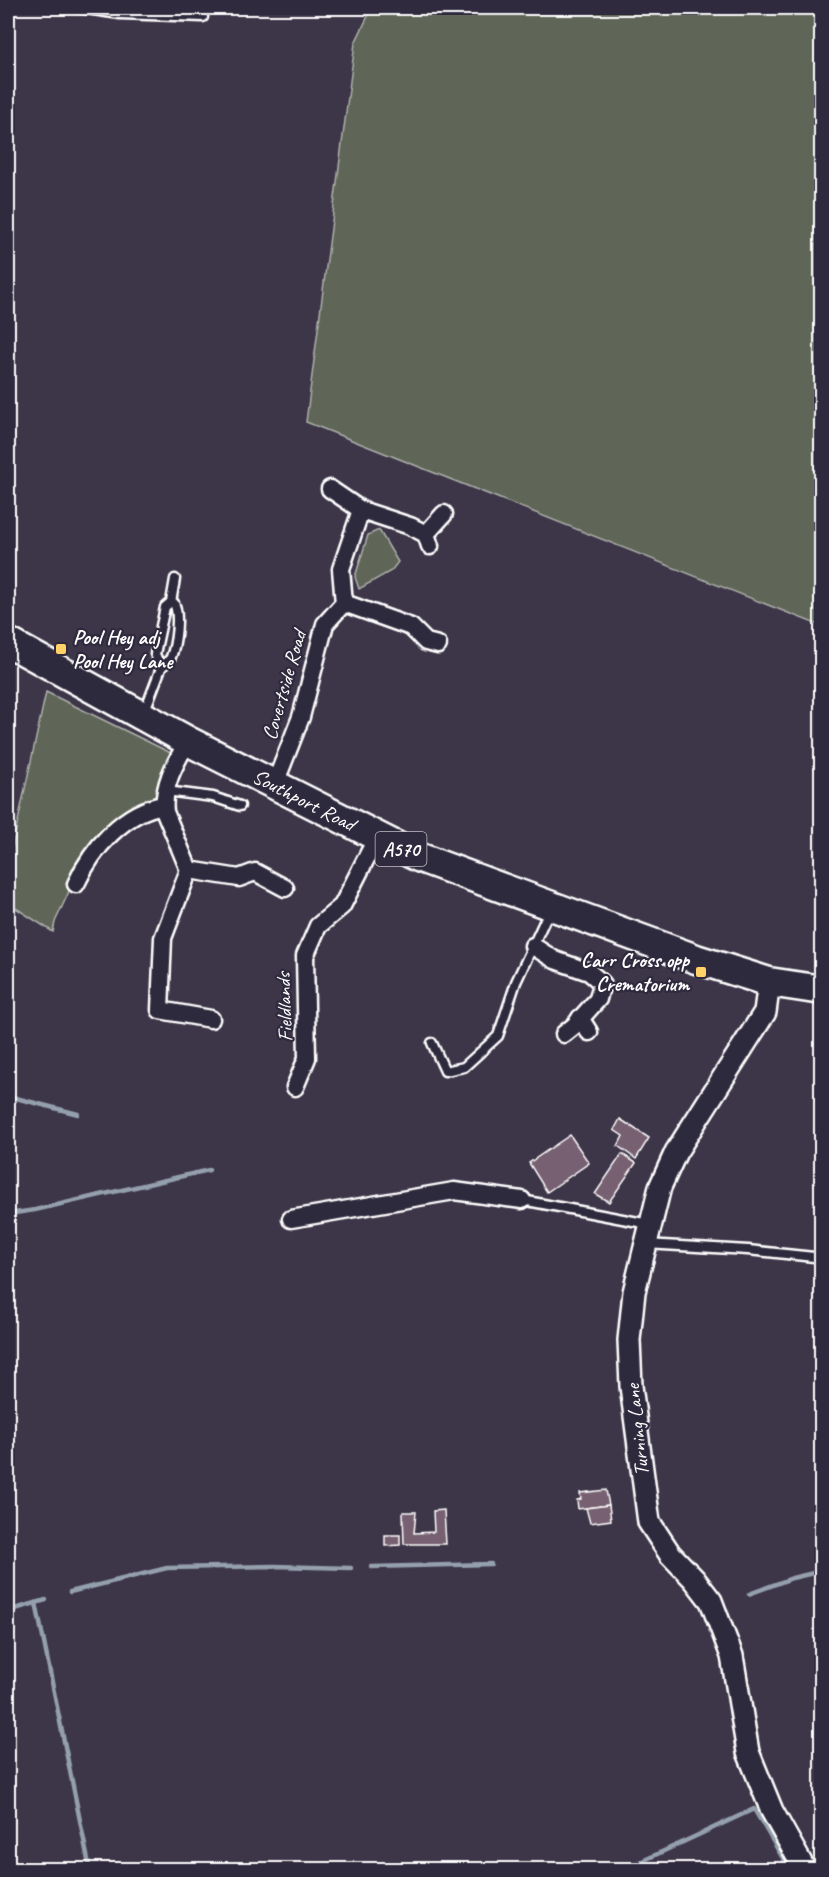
<svg xmlns="http://www.w3.org/2000/svg" width="829" height="1877" font-family="Caveat,sans-serif">
<style>
.green{fill:#5f6659;stroke:#afb2ac;stroke-width:1.5}
.lines{fill:none;stroke-linecap:round;stroke-linejoin:round}
.stream{stroke:#94a0ad;stroke-width:4.5}
.building{fill:#776072;stroke:#fff;stroke-width:1.5}
.service-casing{stroke:#fff;stroke-width:13}
.minor-casing{stroke:#fff;stroke-width:21}
.tertiary-casing{stroke:#fff;stroke-width:26}
.trunk-casing{stroke:#fff;stroke-width:33}
.service{stroke:#2f2a3d;stroke-width:8}
.minor{stroke:#2f2a3d;stroke-width:16}
.tertiary{stroke:#2f2a3d;stroke-width:21}
.trunk{stroke:#2f2a3d;stroke-width:28}
.poi-dot{fill:#ffd166;stroke:#2f2a3d;stroke-width:2}
.labels{text-anchor:middle;dominant-baseline:central;stroke-width:4.5;stroke-linejoin:round;paint-order:stroke}
.shield{fill:#2f2a3d;stroke:#c1bfc5;stroke-width:1.5}
.shield-label{font-size:20px;font-weight:bold;fill:#fff}
.poi-label{font-size:21px;font-weight:bold;fill:#fff;stroke:#2f2a3d;text-anchor:start}
.street-label{font-size:21px;fill:#fff;stroke:#2f2a3d}
</style>
<rect width="100%" height="100%" fill="#3d3548"/>
<filter id="ink" filterUnits="userSpaceOnUse"><feTurbulence type="fractalNoise" baseFrequency=".0167" numOctaves="2"/><feDisplacementMap in="SourceGraphic" scale="12" xChannelSelector="R" yChannelSelector="G"/><feConvolveMatrix kernelMatrix="1 2 1 2 8 2 1 2 1" color-interpolation-filters="sRGB"/></filter>
<g filter="url(#ink)">
<g class="green">
<polygon points="372,8 821,8 821,626 306,422 355,43"/>
<polygon points="379,530 398,562 391,571 359,589 355,577 368,535"/>
<polygon points="46,692 177,756 162,800 151,805 73,883 55,922 53,932 8,903 8,867"/>
</g>
<g class="lines">
<g class="stream">
<polyline points="8,1096 78,1114"/>
<polyline points="8,1214 35,1210 209,1170"/>
<polyline points="371,1567 491,1564"/>
<polyline points="70,1592 167,1568 274,1566 351,1568"/>
<polyline points="749,1594 792,1578 822,1571"/>
<polyline points="36,1603 90,1870"/>
<polyline points="8,1611 46,1600"/>
<polyline points="623,1870 754,1809 790,1870"/>
</g>
</g>
<g class="building">
<polygon points="620,1119 649,1138 636,1159 618,1146 623,1136 614,1130"/>
<polygon points="570,1135 589,1163 547,1192 529,1163"/>
<polygon points="622,1154 636,1163 609,1202 595,1194"/>
<polygon points="606,1490 609,1505 578,1509 577,1500 581,1499 580,1493"/>
<polygon points="609,1505 611,1520 590,1523 586,1508"/>
<polygon points="444,1510 446,1544 404,1544 403,1512 416,1512 414,1533 434,1532 433,1511"/>
<polygon points="385,1535 400,1535 400,1545 385,1546"/>
</g>
<g class="lines">
<defs>
<g id="service">
<polyline points="79,8 120,14 203,17"/>
<polyline points="822,408 822,409"/>
<polyline points="171,602 175,579"/>
<path d="M144,713L161,668L155,654L165,607L171,602L174,603C180,615 176,644 171,657C169,661 164,664 161,668"/>
<polyline points="166,791 213,797 240,806"/>
<polyline points="432,1043 445,1071 464,1067 498,1036 516,982 550,909"/>
<polyline points="522,1200 649,1224"/>
<polyline points="646,1244 748,1250 814,1257"/>
</g>
<g id="minor">
<polyline points="330,489 361,510"/>
<polyline points="430,546 426,534 444,514"/>
<polyline points="344,603 411,627 426,642 438,645"/>
<path d="M188,741C175,763 162,786 165,812L189,870L239,878L255,872L285,888"/>
<polyline points="274,786 301,717 325,624 344,603 341,569 361,510 410,526 426,534"/>
<polyline points="189,870 163,938 160,1010 211,1019"/>
<path d="M76,884C92,849 124,811 164,805"/>
<polyline points="533,946 555,960 589,972 602,983 598,999 574,1026 564,1034"/>
<polyline points="580,1018 589,1032"/>
<polyline points="295,1087 307,1058 305,956 318,926 342,906 377,837"/>
<polyline points="291,1219 454,1191 522,1200"/>
</g>
<polyline id="tertiary" points="769,982 765,1012 676,1152 660,1187 634,1292 629,1340 631,1386 649,1522 670,1554 694,1579 711,1601 732,1656 748,1752 772,1811 805,1870"/>
<polyline id="trunk" points="8,642 188,741 418,857 696,959 769,982 822,990"/>
</defs>
<use href="#service" class="service-casing"/>
<use href="#minor" class="minor-casing"/>
<use href="#tertiary" class="tertiary-casing"/>
<use href="#trunk" class="trunk-casing"/>
<use href="#service" class="service"/>
<use href="#minor" class="minor"/>
<use href="#tertiary" class="tertiary"/>
<use href="#trunk" class="trunk"/>
</g>
</g>
<g class="poi-dot">
<rect x="55" y="643" width="12" height="12" rx="3"/>
<rect x="695" y="966" width="12" height="12" rx="3"/>
</g>
<g class="labels">
<rect class="shield" x="375.5" y="832" width="51" height="34" rx="4.5"/>
<g class="shield-label">
<text x="401" y="849">A570</text>
</g>
<g class="poi-label">
<text x="73" y="637">Pool Hey adj<tspan x="73" dy="24">Pool Hey Lane</tspan></text>
<text x="689" y="960" text-anchor="end">Carr Cross opp<tspan x="689" dy="24">Crematorium</tspan></text>
</g>
<g class="street-label">
<text transform="translate(284 685) rotate(-74)">Covertside Road</text>
<text transform="translate(304 800) rotate(27)">Southport Road</text>
<text transform="translate(284 1007) rotate(-92)">Fieldlands</text>
<text transform="translate(637 1430) rotate(-96)">Turning Lane</text>
</g>
</g>
<rect width="829" height="1877" fill="none" stroke="#2f2a3d" stroke-width="30"/>
<rect x="15" y="15" width="799" height="1847" fill="none" stroke="#fff" stroke-width="2" filter="url(#ink)"/>
</svg>
